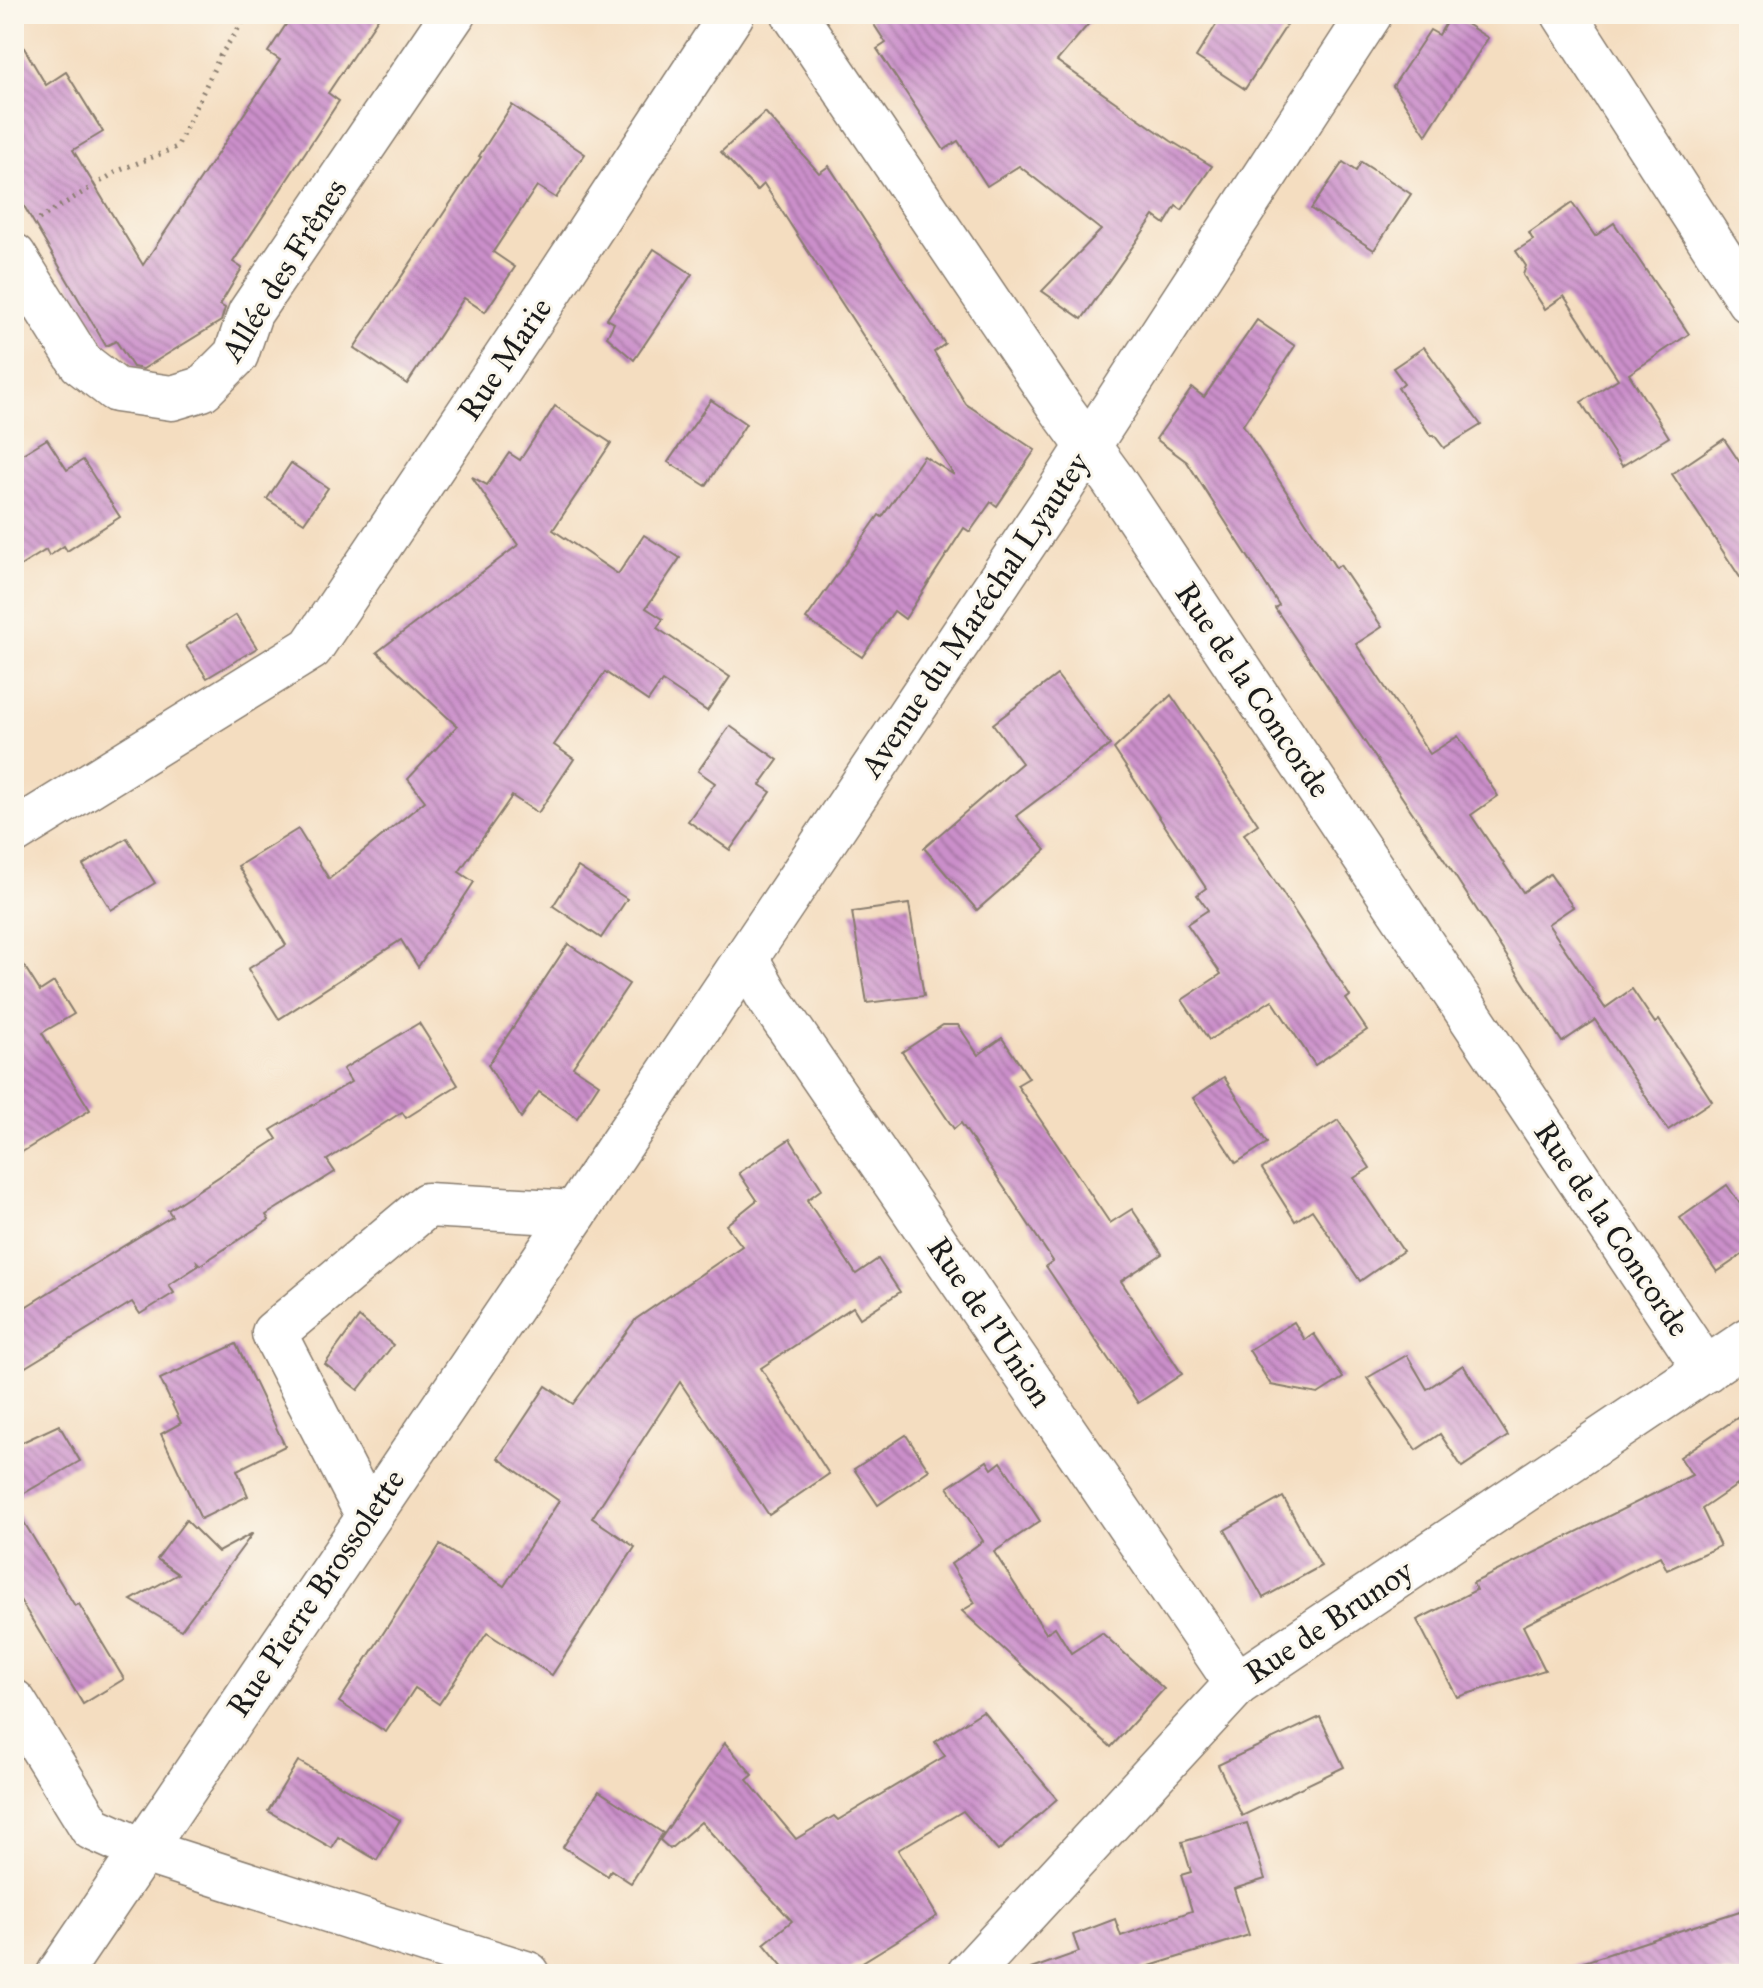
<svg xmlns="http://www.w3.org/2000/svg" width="1763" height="1988" font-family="'IM FELL Great Primer',serif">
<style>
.building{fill:url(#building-back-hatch)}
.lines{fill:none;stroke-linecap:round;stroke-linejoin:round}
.street-casing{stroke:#887c6e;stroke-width:47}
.secondary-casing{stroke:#887c6e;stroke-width:47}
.path{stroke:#887c6e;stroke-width:5;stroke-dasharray:2 6;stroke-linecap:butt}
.street{stroke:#fff;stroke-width:44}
.secondary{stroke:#fff;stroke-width:44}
.labels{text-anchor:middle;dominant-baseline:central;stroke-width:6;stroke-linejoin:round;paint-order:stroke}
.street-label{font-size:32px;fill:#1c1c1c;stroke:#fbf7ec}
</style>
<defs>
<pattern id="building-back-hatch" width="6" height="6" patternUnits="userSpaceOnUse" patternTransform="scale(2)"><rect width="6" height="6" fill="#cb8fca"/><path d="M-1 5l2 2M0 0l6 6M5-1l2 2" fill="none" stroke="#a474a3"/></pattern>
</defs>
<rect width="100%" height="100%" fill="#fbf7ec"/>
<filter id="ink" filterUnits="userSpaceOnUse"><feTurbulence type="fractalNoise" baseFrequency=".0125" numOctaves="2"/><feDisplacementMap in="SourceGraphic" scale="16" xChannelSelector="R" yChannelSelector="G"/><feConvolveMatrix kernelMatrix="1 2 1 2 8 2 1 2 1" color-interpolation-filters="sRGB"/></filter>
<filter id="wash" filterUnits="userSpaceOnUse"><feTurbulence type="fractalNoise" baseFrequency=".006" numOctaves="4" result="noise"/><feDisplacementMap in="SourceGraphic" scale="32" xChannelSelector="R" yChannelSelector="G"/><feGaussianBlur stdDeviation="1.8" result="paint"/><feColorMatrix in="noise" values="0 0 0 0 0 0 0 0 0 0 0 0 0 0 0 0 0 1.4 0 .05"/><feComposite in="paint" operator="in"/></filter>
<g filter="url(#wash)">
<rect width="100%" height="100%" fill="#f4ddc0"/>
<g id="blocks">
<g class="building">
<polygon points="293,14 381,14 328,93 339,101 233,262 242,268 220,305 225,308 221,321 143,369 133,367 116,341 106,346 14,189 14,31 46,85 66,72 103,132 73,150 143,265 280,60 268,52"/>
<polygon points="867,14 1097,14 1057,61 1171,141 1212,166 1182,210 1176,206 1165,224 1154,216 1082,319 1042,291 1101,230 1019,166 987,186 958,141 944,150 877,49 886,43"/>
<polygon points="1223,14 1294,14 1245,89 1196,57"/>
<polygon points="1451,14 1488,38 1426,135 1393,86 1430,30 1439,35"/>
<polygon points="512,105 585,154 556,198 537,186 493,252 515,267 485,312 464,298 407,384 354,348 481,157 479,156"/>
<polygon points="765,112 819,173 829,166 945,344 934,352 966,404 1035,450 997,506 991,502 970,532 964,528 905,619 894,611 862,657 806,619 879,515 882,517 924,456 954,475 764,184 757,191 721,152"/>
<polygon points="1343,162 1356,171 1361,162 1411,194 1374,250 1311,209"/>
<polygon points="1572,203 1595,236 1614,223 1689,334 1629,374 1669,437 1622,466 1581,402 1618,379 1564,296 1545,309 1523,275 1526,266 1516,251 1533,240 1529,233"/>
<polygon points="654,249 692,274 634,360 607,337 614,323 607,319"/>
<polygon points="1257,320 1295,346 1243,425 1336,568 1340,565 1382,627 1356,644 1430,754 1458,736 1498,796 1471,815 1523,892 1550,874 1573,907 1548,924 1605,1008 1632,989 1655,1023 1659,1020 1712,1101 1668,1130 1595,1020 1562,1042 1455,876 1275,608 1279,605 1187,462 1156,439 1192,388 1204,397"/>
<polygon points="1424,347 1481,425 1444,448 1434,435 1431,436 1398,388 1404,383 1393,368"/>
<polygon points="711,400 746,424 706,486 668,462"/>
<polygon points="555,406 611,443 553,530 618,574 644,535 680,558 646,608 663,619 657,628 730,677 707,711 662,681 648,701 605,672 554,745 574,759 538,813 512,796 459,872 474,882 418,967 401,940 279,1019 248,969 286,945 238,866 298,829 329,879 425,801 408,779 457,726 377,652 518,545 472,477 487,485 509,453 520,460"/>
<polygon points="47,439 67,470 83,460 120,517 67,551 64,546 49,556 46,550 14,570 14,459"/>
<polygon points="1724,439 1749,476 1749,591 1672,474"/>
<polygon points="291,463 328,488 304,523 267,499"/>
<polygon points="236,615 257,648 207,678 186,646"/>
<polygon points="1057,675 1110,745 1016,816 1046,850 977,910 924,848 1022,763 993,724"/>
<polygon points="1171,695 1258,824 1244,834 1350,996 1346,999 1367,1030 1315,1065 1272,1000 1209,1040 1182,1000 1221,974 1187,924 1208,910 1197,895 1206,888 1114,749"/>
<polygon points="730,726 778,760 760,785 771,792 730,850 688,821 715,783 698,771"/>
<polygon points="127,838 155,883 111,910 83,865"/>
<polygon points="578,867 627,899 601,938 553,906"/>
<polygon points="909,904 924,996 867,1003 852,912"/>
<polygon points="568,944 629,984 573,1067 599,1084 577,1118 539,1092 521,1118 488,1065"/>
<polygon points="14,950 40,991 54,982 74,1014 42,1033 90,1110 14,1157"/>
<polygon points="419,1023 458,1085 406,1118 402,1112 327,1160 335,1172 266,1215 269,1220 200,1265 197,1262 198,1266 169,1285 174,1293 140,1314 132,1302 14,1374 14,1314 172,1216 168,1210 277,1139 271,1130 351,1082 343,1069"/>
<polygon points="943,1025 958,1025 978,1055 1002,1038 1029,1078 1017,1085 1110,1223 1132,1209 1162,1254 1121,1281 1182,1374 1138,1403 1046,1266 1053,1261 961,1123 954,1129 902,1052"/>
<polygon points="1224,1077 1267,1143 1236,1163 1193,1098"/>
<polygon points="1338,1120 1370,1168 1354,1178 1403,1251 1360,1281 1312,1210 1295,1221 1262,1169"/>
<polygon points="790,1139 822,1189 807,1200 856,1274 878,1259 900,1292 860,1318 853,1307 761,1368 829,1474 769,1515 680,1382 592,1518 635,1547 552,1675 487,1633 439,1704 415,1688 386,1732 339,1702 440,1545 504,1586 559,1501 498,1458 546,1386 573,1404 636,1319 742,1246 726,1225 757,1200 739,1173"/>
<polygon points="1727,1185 1749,1217 1749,1250 1717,1272 1680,1218"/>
<polygon points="359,1317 393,1345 358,1390 325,1364"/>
<polygon points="1294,1322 1305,1340 1314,1334 1343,1378 1318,1394 1271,1385 1249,1350"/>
<polygon points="236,1344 285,1446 237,1470 248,1496 201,1519 161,1434 181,1423 160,1379"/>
<polygon points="1407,1355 1427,1389 1463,1365 1508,1436 1462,1467 1440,1434 1416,1450 1367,1378"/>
<polygon points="1749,1410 1749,1477 1702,1509 1720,1546 1667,1570 1660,1556 1523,1626 1545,1670 1457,1697 1417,1620 1476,1590 1473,1583 1692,1475 1680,1457"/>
<polygon points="59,1425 80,1461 14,1499 14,1446"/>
<polygon points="906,1435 929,1470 878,1505 854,1469"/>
<polygon points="987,1461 992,1469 1001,1462 1040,1521 994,1552 1046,1633 1055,1627 1071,1653 1102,1633 1164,1689 1111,1747 962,1611 975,1603 951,1564 983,1541 948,1487"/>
<polygon points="1283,1497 1321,1566 1263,1598 1225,1530"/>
<polygon points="14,1506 75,1606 79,1604 124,1679 83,1704 14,1590"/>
<polygon points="186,1520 218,1552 253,1533 181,1630 131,1600 178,1574 157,1559"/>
<polygon points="983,1711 1057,1799 998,1851 963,1811 898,1850 937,1916 843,1974 789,1974 764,1944 792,1921 701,1822 670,1849 660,1840 725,1743 753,1775 747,1780 796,1839 834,1816 838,1820 945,1756 935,1742"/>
<polygon points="1320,1717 1344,1767 1242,1816 1218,1765"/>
<polygon points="298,1761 400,1820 377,1860 338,1837 332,1848 268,1811"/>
<polygon points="599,1791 663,1833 631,1883 611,1870 608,1876 563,1847"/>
<polygon points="1247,1823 1265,1879 1234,1889 1249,1935 1134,1971 1135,1974 1032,1974 1031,1969 1079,1952 1073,1935 1115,1919 1121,1936 1192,1911 1181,1875 1191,1872 1182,1842"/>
<polygon points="1749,1908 1749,1974 1573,1974 1572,1966"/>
</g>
</g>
</g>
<g filter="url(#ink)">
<use href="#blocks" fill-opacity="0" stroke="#887c6e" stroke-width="2"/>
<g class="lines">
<defs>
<g id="street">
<polyline points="794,14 1059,406 1113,480 1706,1370"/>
<polyline points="1564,14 1749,301"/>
<polyline points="14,256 81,363 116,390 172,398 202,389 236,355 250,313 453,14"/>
<polyline points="14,832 311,648 533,317 732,14"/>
<polyline points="746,958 767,995 1237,1684"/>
<polyline points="368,1516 274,1333 427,1205 575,1213"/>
<polyline points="14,1702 92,1828 141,1850 528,1974"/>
<polyline points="969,1974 1237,1684 1749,1340"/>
</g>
<polyline id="secondary" points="59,1974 575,1213 1056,496 1370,14"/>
</defs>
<use href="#street" class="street-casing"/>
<use href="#secondary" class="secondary-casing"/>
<polyline class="path" points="39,219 118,171 177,147 220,56 248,14"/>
<use href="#street" class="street"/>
<use href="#secondary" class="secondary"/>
</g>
</g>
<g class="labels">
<g class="street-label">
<text transform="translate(284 270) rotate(-58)">Allée des Frênes</text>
<text transform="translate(505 359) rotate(-56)">Rue Marie</text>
<text transform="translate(975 615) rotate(-56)">Avenue du Maréchal Lyautey</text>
<text transform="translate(1253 690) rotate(56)">Rue de la Concorde</text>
<text transform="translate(1612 1229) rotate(56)">Rue de la Concorde</text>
<text transform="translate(990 1322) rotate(56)">Rue de l'Union</text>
<text transform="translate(316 1593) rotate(-56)">Rue Pierre Brossolette</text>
<text transform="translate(1329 1622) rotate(-34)">Rue de Brunoy</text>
</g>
</g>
<rect width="1763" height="1988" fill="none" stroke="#fbf7ec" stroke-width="48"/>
</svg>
